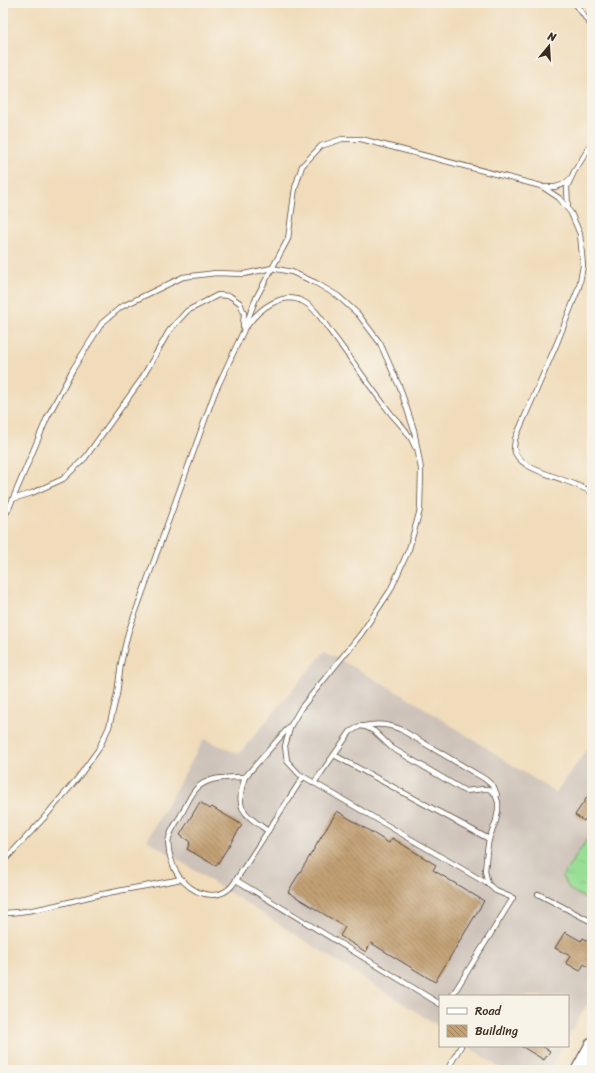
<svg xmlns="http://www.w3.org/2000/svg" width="595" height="1073" font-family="Sriracha,sans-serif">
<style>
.industrial{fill:#cdc2b9}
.grass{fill:url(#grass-tufts);stroke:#6a845a}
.building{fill:url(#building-back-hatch)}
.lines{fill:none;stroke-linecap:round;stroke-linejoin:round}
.lane-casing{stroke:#564535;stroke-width:6}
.secondary-casing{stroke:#564535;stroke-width:15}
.lane{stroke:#fff;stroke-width:4.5}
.secondary{stroke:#fff;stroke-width:13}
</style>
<defs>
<pattern id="grass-tufts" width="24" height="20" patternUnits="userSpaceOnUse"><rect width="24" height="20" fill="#99de96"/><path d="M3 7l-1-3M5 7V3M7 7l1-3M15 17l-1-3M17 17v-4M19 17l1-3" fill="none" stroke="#85bf81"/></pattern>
<pattern id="building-back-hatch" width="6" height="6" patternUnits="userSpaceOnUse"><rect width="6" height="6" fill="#c2a074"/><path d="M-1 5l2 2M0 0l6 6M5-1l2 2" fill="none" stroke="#9f835f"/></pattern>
</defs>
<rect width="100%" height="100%" fill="#f7f3e8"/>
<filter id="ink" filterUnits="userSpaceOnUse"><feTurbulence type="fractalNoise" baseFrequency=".025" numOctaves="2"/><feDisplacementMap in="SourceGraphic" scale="8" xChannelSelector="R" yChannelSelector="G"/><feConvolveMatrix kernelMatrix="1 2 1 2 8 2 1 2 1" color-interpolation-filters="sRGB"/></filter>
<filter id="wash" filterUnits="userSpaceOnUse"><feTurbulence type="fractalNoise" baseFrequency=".012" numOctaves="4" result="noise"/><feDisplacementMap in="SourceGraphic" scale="16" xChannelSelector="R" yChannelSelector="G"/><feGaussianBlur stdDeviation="0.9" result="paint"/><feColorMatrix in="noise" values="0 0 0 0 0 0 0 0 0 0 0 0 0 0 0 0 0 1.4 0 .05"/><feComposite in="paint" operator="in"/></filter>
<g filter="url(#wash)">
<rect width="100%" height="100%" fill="#f0dcba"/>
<g class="industrial">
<polygon points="325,651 415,702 556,793 592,742 592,832 562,877 570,890 592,902 592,996 568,1037 568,996 440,996 440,1027 147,840 204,739 239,754"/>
<polygon points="468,1046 563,1046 549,1070 503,1070"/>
</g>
<polygon class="grass" points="592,832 592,902 570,890 562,877"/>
<g id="blocks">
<g class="building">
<polygon points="592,790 592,809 584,821 575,815"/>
<polygon points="200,802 210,809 212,807 242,825 216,866 187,849 190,842 180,835"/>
<polygon points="337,811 389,843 392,838 436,865 433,870 484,901 435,982 371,943 366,952 340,936 345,927 288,892"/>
<polygon points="565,932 581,941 583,938 592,943 592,969 584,964 580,971 566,963 570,956 555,948"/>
<polygon points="521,1046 542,1046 550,1051 544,1060"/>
</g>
</g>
</g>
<g filter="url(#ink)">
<use href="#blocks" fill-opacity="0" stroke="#564535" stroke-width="1"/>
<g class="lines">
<defs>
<g id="lane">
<polyline points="575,3 592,27"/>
<path d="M545,187C554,188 562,187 569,180"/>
<polyline points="568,208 567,187 574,172 592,143"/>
<path d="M247,326C259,309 283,290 304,302C315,308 323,321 330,331C343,348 356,366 368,383C376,394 384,405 392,415C401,425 410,434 415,447"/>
<polyline points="13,499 32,493 63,479 85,458 141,380 169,331 187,311 218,295 230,296 240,303 244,313 243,326"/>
<polyline points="3,519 9,508 47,418 73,369 102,323 121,307 183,277 216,273 244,274 272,268 292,272 316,283 338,296 358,314 380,343 400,388 414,430 421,469 420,510 409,549 390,591 361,634 301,708 291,725 285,746 287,761 299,774 488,884 496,891 513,898 452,996"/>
<path d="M364,726C377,723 388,724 400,729L485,779L494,787L497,795"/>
<polyline points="334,755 489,839"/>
<polyline points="303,777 236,880 440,1004"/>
<polyline points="314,783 350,732 360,726 366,727 374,731 392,748 465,791 484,789 489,789 495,794 498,802 498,810 496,821 489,839 487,851 485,871 488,884"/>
<path d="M268,831C243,813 234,809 245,777L290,726"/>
<path d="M3,862L43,819L77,779L98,750L109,727L117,694L121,663L128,633L215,392L243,332L256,298L288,239L295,188L302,166L321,146L342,139H361L541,186L559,198L571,213L580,234L583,266L579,287L557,343L515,439C515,442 514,446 514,448C516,467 549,474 563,480C573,483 583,488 592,492"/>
<path d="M236,880C224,901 200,898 184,882C176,875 173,866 170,856C169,850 167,843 169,838C171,829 178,821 182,813C186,806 190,796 196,789C208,776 228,778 245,777"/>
<polyline points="538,894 592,922"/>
<path d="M3,913C34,912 63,903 93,896C122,890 152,885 181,879"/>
<polyline points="447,1070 461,1046"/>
</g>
<polyline id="secondary" points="578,1070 592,1044"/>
</defs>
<use href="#lane" class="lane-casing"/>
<use href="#secondary" class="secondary-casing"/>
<use href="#lane" class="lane"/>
<use href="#secondary" class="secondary"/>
</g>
</g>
<rect width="595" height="1073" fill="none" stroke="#f7f3e8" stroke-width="16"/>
<rect x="439" y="995" width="130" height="52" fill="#f7f3e8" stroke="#aca397"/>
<rect x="447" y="1008" width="20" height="6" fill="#ffffff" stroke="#aca397"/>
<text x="475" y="1015" font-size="12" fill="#3b2a1e">Road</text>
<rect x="447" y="1025" width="20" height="12" fill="url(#building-back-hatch)" stroke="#aca397"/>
<text x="475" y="1035" font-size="12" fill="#3b2a1e">Building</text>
<g transform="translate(549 46) rotate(18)" stroke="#f7f3e8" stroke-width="3" paint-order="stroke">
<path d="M0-3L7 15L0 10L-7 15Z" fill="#3b2a1e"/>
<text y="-6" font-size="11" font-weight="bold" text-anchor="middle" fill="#3b2a1e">N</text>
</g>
</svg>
